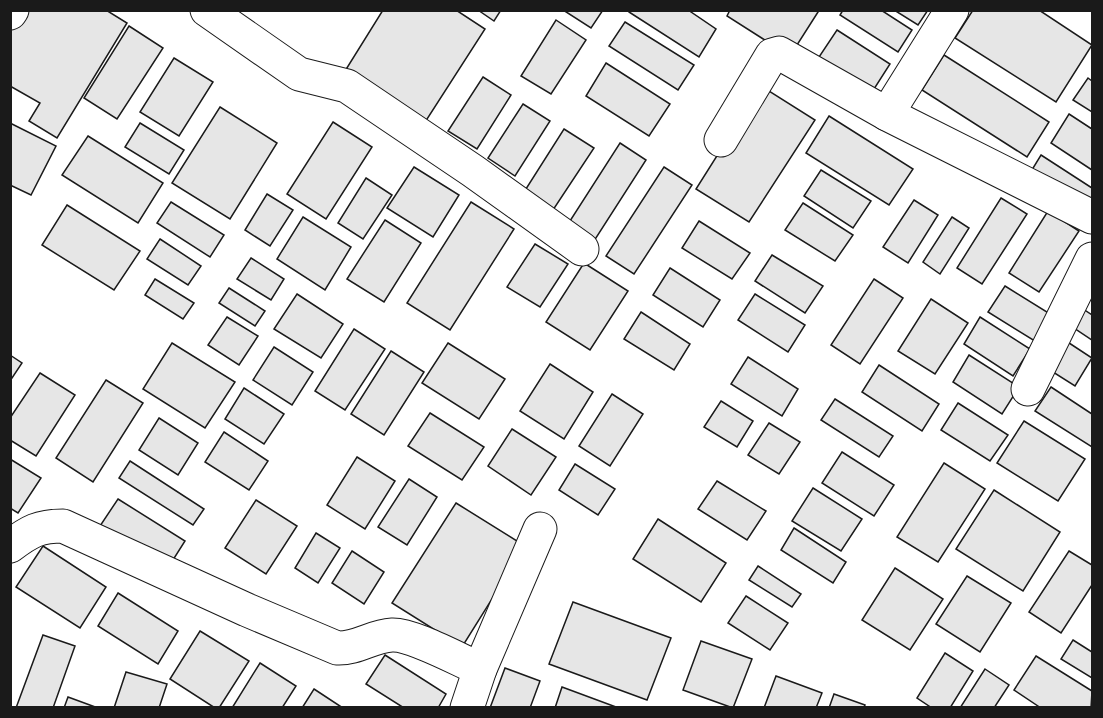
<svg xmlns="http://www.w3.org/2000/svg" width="1103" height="718" font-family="'Fira Sans Condensed',sans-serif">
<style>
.building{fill:#e6e6e6;stroke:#1a1a1a;stroke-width:1.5}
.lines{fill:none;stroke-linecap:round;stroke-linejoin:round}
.street-casing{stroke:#1a1a1a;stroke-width:35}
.street{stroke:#fff;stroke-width:33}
</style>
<rect width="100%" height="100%" fill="#fff"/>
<g class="building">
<polygon points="21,10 106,10 127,23 57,138 29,121 40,103 10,86 10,28"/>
<polygon points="383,10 456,10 485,29 420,130 340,79"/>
<polygon points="478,10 501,10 494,21"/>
<polygon points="563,10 603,10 591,28"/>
<polygon points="629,10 688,10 716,29 699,57 629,12"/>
<polygon points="730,10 816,10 818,12 790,56 727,16"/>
<polygon points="843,10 881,10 912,30 898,52 840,15"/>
<polygon points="894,10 928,10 918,25"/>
<polygon points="973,10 1039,10 1092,45 1056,102 955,38"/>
<polygon points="556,20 586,40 551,94 521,76"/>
<polygon points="625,22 694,65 678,90 609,46"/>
<polygon points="129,26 163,48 117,119 84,98"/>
<polygon points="837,30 890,64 867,100 813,66"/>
<polygon points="944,55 1049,122 1027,157 922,90"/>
<polygon points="174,58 213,82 179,136 140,112"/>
<polygon points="606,63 670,104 649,136 586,96"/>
<polygon points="483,77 511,95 477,149 448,131"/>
<polygon points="1088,78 1092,81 1092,112 1073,100"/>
<polygon points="761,86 815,120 749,222 696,189"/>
<polygon points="523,104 550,121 515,176 488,158"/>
<polygon points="220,107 277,143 230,219 172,183"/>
<polygon points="1069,114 1092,129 1092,170 1051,143"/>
<polygon points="829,116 913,169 889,205 806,153"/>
<polygon points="333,122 372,147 326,219 287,194"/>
<polygon points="10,123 56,146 31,195 10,185"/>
<polygon points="140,123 184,150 169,174 125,147"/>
<polygon points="564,129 594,148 553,210 524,192"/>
<polygon points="88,136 163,183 138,223 62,175"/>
<polygon points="620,143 646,160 594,241 568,224"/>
<polygon points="1041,155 1092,188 1092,212 1030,173"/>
<polygon points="414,167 459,195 433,237 387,208"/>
<polygon points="664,167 692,185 634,274 606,256"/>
<polygon points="821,170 871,201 853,228 804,196"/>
<polygon points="366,178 392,195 363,239 338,223"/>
<polygon points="267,194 293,210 270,246 245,230"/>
<polygon points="1001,198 1027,214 982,284 957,268"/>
<polygon points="914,200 938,215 908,263 883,247"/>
<polygon points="171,202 224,235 210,257 157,223"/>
<polygon points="471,202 514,229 450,330 407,303"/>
<polygon points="803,203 853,235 835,261 785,230"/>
<polygon points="67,205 140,251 114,290 42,245"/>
<polygon points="1048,211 1079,231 1039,292 1009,273"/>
<polygon points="303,217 351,247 325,290 277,259"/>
<polygon points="952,217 969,228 940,274 923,262"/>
<polygon points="385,220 421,243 384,302 347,279"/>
<polygon points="699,221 750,253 732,279 682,248"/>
<polygon points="160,239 201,266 188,285 147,259"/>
<polygon points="535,244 568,264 540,307 507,287"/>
<polygon points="772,255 823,286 805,313 755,281"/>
<polygon points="251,258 284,279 271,300 237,279"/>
<polygon points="584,263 628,291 590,350 546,322"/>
<polygon points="670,268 720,300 703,327 653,295"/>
<polygon points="155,279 194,303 183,319 145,295"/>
<polygon points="874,279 903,298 860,364 831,345"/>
<polygon points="1005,286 1055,317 1038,343 988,312"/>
<polygon points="229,288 265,311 255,326 219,303"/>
<polygon points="297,294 343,324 321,358 274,329"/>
<polygon points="755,294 805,325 788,352 738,320"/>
<polygon points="931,299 968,323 935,374 898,351"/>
<polygon points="1077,305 1092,315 1092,340 1065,322"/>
<polygon points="641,312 690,344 674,370 624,339"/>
<polygon points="227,317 258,336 239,365 208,345"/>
<polygon points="980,317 1030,349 1013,376 964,344"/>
<polygon points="354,329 385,349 345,410 315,391"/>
<polygon points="1063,339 1092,358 1075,386 1045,367"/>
<polygon points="172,343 235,382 205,428 143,389"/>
<polygon points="448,343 505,379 479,419 422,383"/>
<polygon points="274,347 313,372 292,405 253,380"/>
<polygon points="391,351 424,372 384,435 351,414"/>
<polygon points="10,355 22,363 10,381"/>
<polygon points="969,355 1019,387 1002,414 953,382"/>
<polygon points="748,357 798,389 782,416 731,384"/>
<polygon points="550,364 593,392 564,439 520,411"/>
<polygon points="879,365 939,404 922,431 862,392"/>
<polygon points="40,373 75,395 36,456 10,440 10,418"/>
<polygon points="106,380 143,403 93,482 56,458"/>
<polygon points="1051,387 1092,414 1092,447 1035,411"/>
<polygon points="244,388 284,414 264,444 225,419"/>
<polygon points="612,394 643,414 610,466 579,446"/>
<polygon points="835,399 893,436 879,457 821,420"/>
<polygon points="721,401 753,421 737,447 704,427"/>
<polygon points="958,403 1008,435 990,461 941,430"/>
<polygon points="430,413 484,447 462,480 408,446"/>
<polygon points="159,418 198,443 178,475 139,450"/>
<polygon points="1024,421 1085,459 1058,501 997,463"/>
<polygon points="769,423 800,442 779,474 748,455"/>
<polygon points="512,429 556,457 531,495 488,466"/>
<polygon points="224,432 268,461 249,490 205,462"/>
<polygon points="842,452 894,485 874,516 822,483"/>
<polygon points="357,457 395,481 365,529 327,505"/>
<polygon points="10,459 41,478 18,513 10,508"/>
<polygon points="130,461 204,509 193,525 119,478"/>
<polygon points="944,463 985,489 938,562 897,537"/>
<polygon points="575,464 615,489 598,515 559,490"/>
<polygon points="409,479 437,497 407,545 378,527"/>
<polygon points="717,481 766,511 747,540 698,509"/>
<polygon points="813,488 862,519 841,551 792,521"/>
<polygon points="994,490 1060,532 1023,591 956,549"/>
<polygon points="118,499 185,541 166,571 98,529"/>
<polygon points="256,500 297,526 266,574 225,548"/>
<polygon points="456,503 525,546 462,647 392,603"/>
<polygon points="658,519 726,563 701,602 633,559"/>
<polygon points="794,528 846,562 833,583 781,550"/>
<polygon points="316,533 340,548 318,583 295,568"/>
<polygon points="43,546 106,587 80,628 16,587"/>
<polygon points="352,551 384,572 364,604 332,583"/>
<polygon points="1069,551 1092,565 1092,585 1061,633 1029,612"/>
<polygon points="758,566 801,594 792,607 749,580"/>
<polygon points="895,568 943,599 910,650 862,620"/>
<polygon points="967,576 1011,603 980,652 936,624"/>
<polygon points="118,593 178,631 158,664 98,626"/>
<polygon points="746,596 788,623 770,650 728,623"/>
<polygon points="573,602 671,638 647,700 549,664"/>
<polygon points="200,631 249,661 219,708 215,708 170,679"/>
<polygon points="43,635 75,646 53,708 16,708"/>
<polygon points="1073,640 1092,652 1092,678 1061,659"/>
<polygon points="701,641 752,659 733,708 683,690"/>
<polygon points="945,653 973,671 950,708 932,708 917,698"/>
<polygon points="385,655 446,694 438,708 404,708 366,684"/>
<polygon points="1036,656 1092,691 1091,708 1041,708 1014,690"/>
<polygon points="260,663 296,686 282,708 232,708"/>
<polygon points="505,668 540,681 530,708 490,708"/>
<polygon points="985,669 1009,685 994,708 960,708"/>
<polygon points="126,672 167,684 159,708 114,708"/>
<polygon points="776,676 822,693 816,708 764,708"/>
<polygon points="562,687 616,707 555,708"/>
<polygon points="314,689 343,708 302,708"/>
<polygon points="834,694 865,705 864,708 829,708"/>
<polygon points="68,697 98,708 64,708"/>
</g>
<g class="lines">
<defs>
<g id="street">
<polyline points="207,10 299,74 347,86 473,171 582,249"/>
<polyline points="10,13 12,10"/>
<polyline points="887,114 1092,217"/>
<polyline points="721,140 772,55 779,53 887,114 952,10"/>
<polyline points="1028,389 1092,259"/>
<path d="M10,546C30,531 39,526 63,526L247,610L337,648C357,649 372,636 392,635C412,634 459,660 480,669"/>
<polyline points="467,708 480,669 540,529"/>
</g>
</defs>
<use href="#street" class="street-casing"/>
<use href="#street" class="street"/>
</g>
<rect width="1103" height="718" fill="none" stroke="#1a1a1a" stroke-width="24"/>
</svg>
